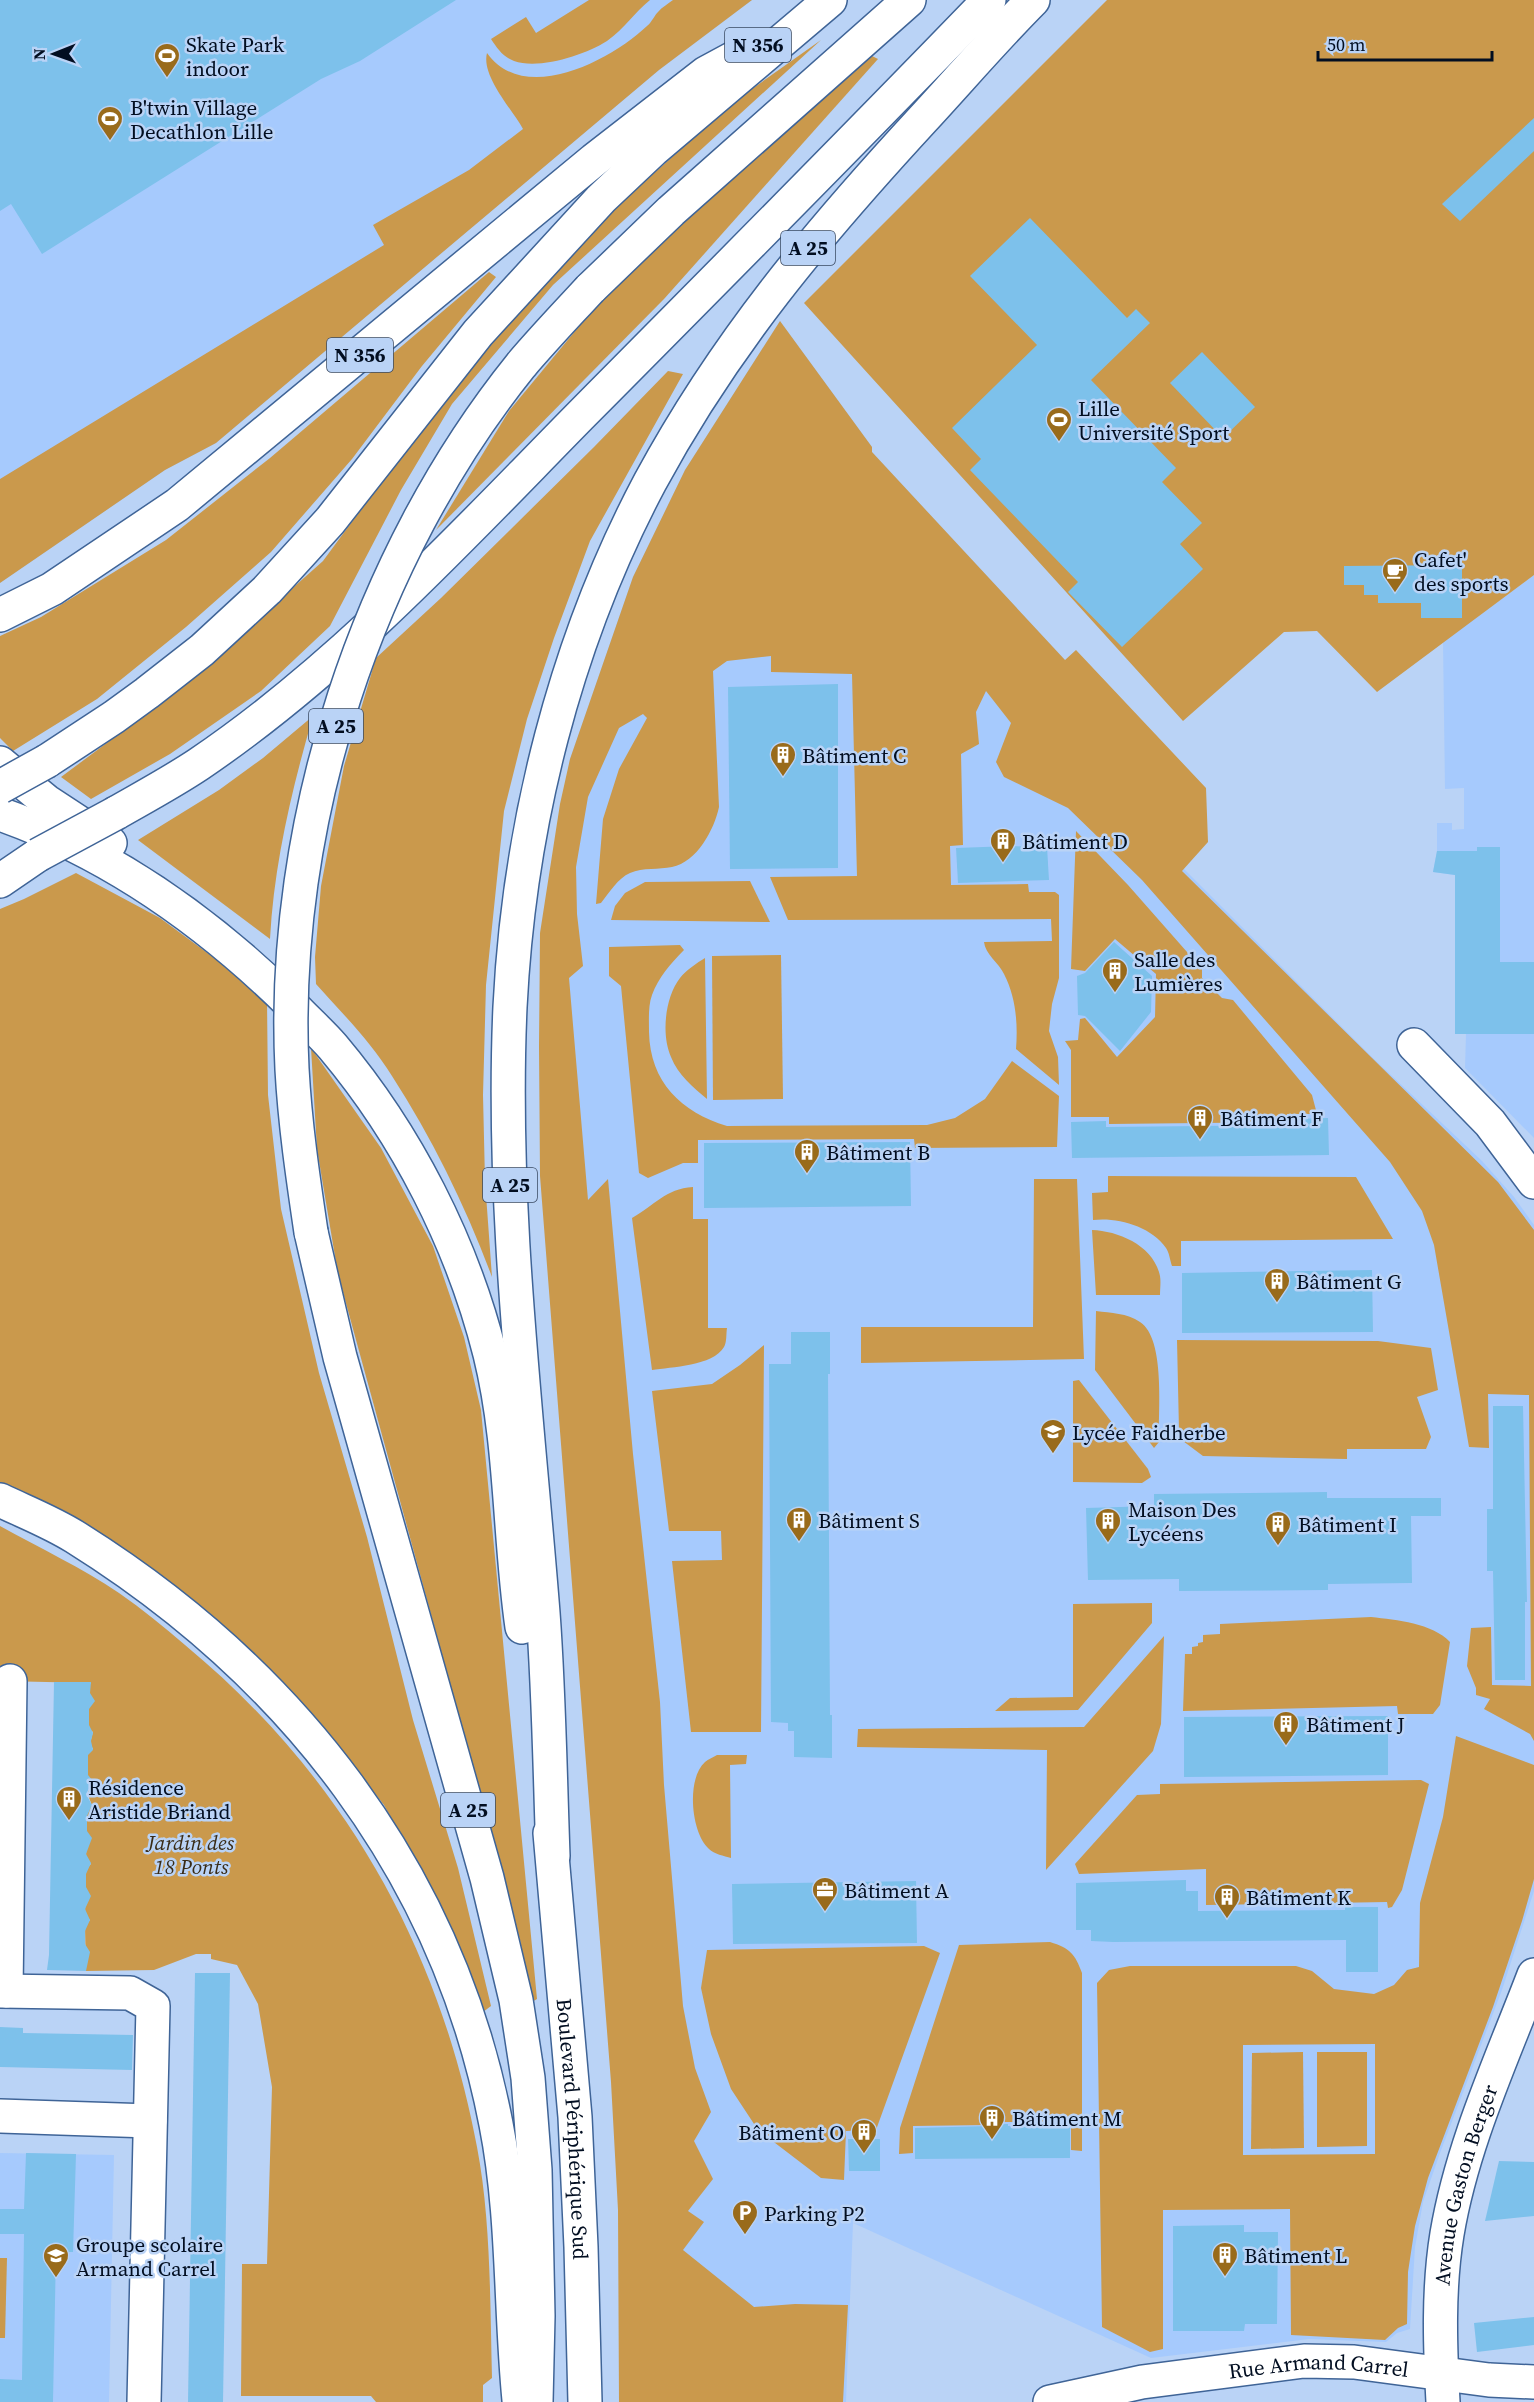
<svg xmlns="http://www.w3.org/2000/svg" width="1534" height="2402" font-family="'Source Serif 4',serif">
<style>
.built{fill:#a6cafd}
.green{fill:#ca994c;fill-rule:evenodd}
.building{fill:#7dc1eb}
.lines{fill:none;stroke-linecap:round;stroke-linejoin:round}
.minor-casing{stroke:#3f6497;stroke-width:36}
.major-casing{stroke:#3f6497;stroke-width:36}
.highway-casing{stroke:#3f6497;stroke-width:36}
.minor{stroke:#fff;stroke-width:33}
.major{stroke:#fff;stroke-width:33}
.highway{stroke:#fff;stroke-width:33}
.highway-bridge-casing{stroke:#3f6497;stroke-width:36;stroke-linecap:butt}
.highway-bridge{stroke:#fff;stroke-width:33}
.labels{text-anchor:middle;dominant-baseline:central;stroke-width:5;stroke-linejoin:round;paint-order:stroke}
.shield{fill:#bad3f6;stroke:#394961;stroke-width:1.5}
.shield-label{font-size:20px;font-weight:bold;fill:#020e21}
.poi-label{font-size:21px;fill:#020e21;stroke:#bad3f6;text-anchor:start}
.park-label{font-size:21px;font-style:italic;fill:#392b16;stroke:#bad3f6}
.street-label{font-size:21px;fill:#020e21;stroke:#bad3f6}
</style>
<rect width="100%" height="100%" fill="#bad3f6"/>
<g class="built">
<polygon points="0,0 752,0 659,70 216,443 165,470 0,583"/>
<polygon points="780,321 872,447 872,452 1065,660 1143,828 1373,1058 1482,1161 1514,1197 1534,1225 1534,1891 1502,1990 1440,2153 1423,2202 1415,2247 1410,2329 1397,2333 1386,2342 1309,2339 1151,2358 853,2223 846,2402 678,2402 541,940 570,759 633,577 685,470"/>
<polygon points="1534,575 1534,1138 1465,1068 1466,1034 1455,1034 1455,875 1433,872 1437,851 1437,823 1452,823 1452,830 1464,829 1464,788 1445,789 1443,642"/>
<polygon points="0,2153 114,2155 109,2402 0,2402"/>
</g>
<g class="green">
<path d="M589,0H650C634,13 625,28 607,41C585,55 539,70 514,61C503,57 497,48 491,39L526,17L536,33Z"/>
<path d="M673,0H752L659,70L216,443L165,470L0,583V479L384,245L373,225L469,170L523,129C512,109 481,76 487,53C525,106 611,60 647,26C652,22 654,16 658,12C662,7 668,4 673,0Z"/>
<polygon points="1107,0 1534,0 1534,575 1377,692 1317,631 1284,632 1183,721 804,303"/>
<polygon points="821,40 553,285 452,404 401,490 330,626 261,691 170,754 91,799 61,777 178,690 323,561 407,447 552,264 735,101"/>
<polygon points="870,55 878,59 664,299 436,530 509,411 595,307 674,230"/>
<polygon points="489,272 496,277 422,366 352,459 271,552 186,627 97,699 13,751 0,738 0,636 41,617 166,540 270,458"/>
<path d="M780,321L872,447V452L1065,660L1076,650L1206,788L1208,842L1182,871L1498,1182L1534,1230V1741L1530,1734L1484,1709L1490,1699L1476,1695V1688L1467,1666L1471,1628L1491,1627L1492,1685L1531,1686L1529,1395L1488,1394L1489,1448L1469,1447L1434,1245L1422,1211L1390,1162L1142,880L1068,808L1004,777L996,762L1011,723L986,691L976,712L979,744L961,754L963,845L950,846L951,885L1028,884L1029,892H1055L1059,895V978L1052,1004L1049,1031L1058,1057L1059,1085L1016,1049C1018,1024 1016,997 1004,974C999,963 985,954 984,942L1052,941L1051,919L788,920L770,877L857,876L852,674L771,672V656L727,661L713,671L719,807C714,830 697,862 672,867C659,870 643,867 630,873C618,878 609,893 601,903L596,904L603,819L619,769L647,718L643,714L619,728L588,797L576,867L577,914L583,966L569,978L588,1200L608,1179L633,1454L660,1702L664,1785L683,2006L695,2068L711,2112L694,2141L713,2179L688,2211L704,2222L683,2250L754,2307L795,2304L848,2305L843,2402H619L618,2210L611,2082L540,1176L539,1047L540,933L560,804L570,759L633,577L685,470Z"/>
<path d="M668,371L683,374L590,541L554,638L527,719L504,811L486,985L483,1095L485,1181L492,1277C466,1207 432,1138 392,1076C371,1042 342,1013 316,984L315,957L321,886L344,766L376,658L441,598L594,447Z"/>
<path d="M313,716C292,789 274,863 270,939L138,840L219,790L263,758Z"/>
<polygon points="1076,831 1128,885 1202,969 1202,978 1222,998 1233,1000 1312,1095 1317,1114 1287,1114 1287,1122 1109,1124 1109,1117 1071,1117 1071,1050 1065,1041 1078,1040 1080,1019 1085,1018 1117,1057 1155,1017 1156,974 1115,939 1085,971 1071,969"/>
<polygon points="76,873 160,918 240,977 267,1000 268,1095 281,1209 319,1373 367,1537 413,1720 458,1868 491,2006 483,2012 432,1893 384,1805 307,1708 225,1628 131,1557 0,1482 0,909 24,899"/>
<polygon points="750,881 770,922 611,920 615,906 625,893 645,882"/>
<path d="M680,945L684,950C671,963 658,978 652,995C648,1006 649,1020 649,1032C650,1082 681,1112 727,1126L927,1125L955,1118L985,1099L1012,1061L1059,1096L1057,1147L915,1148L914,1139L698,1140V1163H683L648,1178L639,1173L621,986L609,976V947Z"/>
<polygon points="781,955 783,1099 713,1100 712,956"/>
<path d="M705,958L707,1099C693,1087 678,1075 671,1057C661,1035 665,997 680,978C686,970 697,963 705,958Z"/>
<polygon points="311,1048 381,1148 433,1246 464,1337 481,1410 537,1999 532,2002 520,1940 338,1274 317,1149"/>
<path d="M1108,1176L1356,1177L1393,1239L1181,1241V1266H1172C1170,1260 1169,1252 1166,1248C1151,1226 1117,1217 1093,1220L1092,1193L1108,1192Z"/>
<polygon points="1034,1179 1077,1179 1084,1359 861,1363 861,1327 1033,1327"/>
<path d="M693,1187V1219H708V1328H727C726,1334 727,1342 724,1347C713,1366 671,1367 652,1370L632,1218C655,1205 665,1189 693,1187Z"/>
<path d="M1092,1230C1119,1231 1154,1246 1160,1276C1161,1282 1160,1289 1160,1295H1096Z"/>
<path d="M1096,1311C1111,1313 1127,1313 1140,1322C1166,1339 1158,1413 1159,1442L1154,1448L1095,1370Z"/>
<polygon points="1177,1340 1378,1341 1431,1348 1438,1390 1417,1397 1431,1437 1426,1449 1347,1449 1347,1459 1203,1456 1183,1441 1179,1431"/>
<polygon points="764,1345 761,1732 691,1732 672,1561 722,1560 721,1531 669,1531 652,1391 712,1384 740,1365"/>
<polygon points="1079,1380 1148,1469 1151,1477 1142,1483 1073,1482 1073,1381"/>
<path d="M0,1526C40,1548 82,1568 119,1593C142,1609 164,1627 185,1645C343,1776 439,1945 477,2147C491,2220 490,2303 492,2378L483,2385V2402H376L371,2396H241L242,2264H267L272,2087L258,2004L237,1965L211,1959V1954H196L154,1970L86,1971L85,1926L90,1920L85,1915L86,1869L91,1864L86,1858L87,1811L92,1805C87,1793 87,1794 92,1782L88,1776V1754L93,1749L90,1743L93,1732L89,1729V1685L91,1683L2,1681L0,1731Z"/>
<polygon points="1152,1603 1152,1623 1078,1710 995,1711 1010,1698 1073,1697 1073,1604"/>
<path d="M1371,1617C1397,1620 1432,1623 1450,1642L1440,1705L1433,1714H1398L1397,1706L1183,1711L1185,1654H1192V1647L1198,1646V1643L1203,1642V1635L1220,1634V1624Z"/>
<polygon points="1164,1636 1161,1724 1153,1751 1046,1870 1047,1750 857,1747 858,1729 1084,1727"/>
<path d="M1456,1736L1534,1765V1879L1522,1921L1493,2007L1428,2178L1415,2226L1408,2272L1407,2324L1398,2328L1385,2340L1291,2335L1290,2209L1163,2210V2349L1150,2352L1102,2327L1097,1983L1109,1970L1130,1966H1296L1312,1971L1334,1989L1374,1994L1394,1985L1407,1970L1419,1967L1420,1903L1443,1817ZM1375,2044V2154L1243,2155V2045Z"/>
<path d="M717,1755H747L746,1764L730,1765L731,1858C724,1856 714,1854 709,1849C691,1833 686,1779 705,1762C708,1759 714,1757 717,1755Z"/>
<polygon points="1421,1780 1429,1784 1402,1890 1392,1907 1388,1908 1387,1902 1206,1905 1206,1869 1079,1874 1075,1864 1137,1795 1160,1794 1160,1784"/>
<path d="M1050,1942C1070,1948 1075,1954 1082,1973V2151L1071,2150V2123L1013,2125V2122H987V2125L913,2126V2153L899,2154L900,2128L959,1945Z"/>
<polygon points="924,1946 940,1953 876,2130 846,2131 844,2180 821,2178 758,2130 731,2089 711,2034 701,1988 707,1950"/>
<polygon points="1303,2052 1304,2148 1251,2149 1252,2053"/>
<polygon points="1317,2052 1367,2052 1367,2146 1317,2147"/>
<polygon points="0,2258 7,2258 5,2338 0,2338"/>
</g>
<g class="building">
<polygon points="0,0 456,0 360,61 321,79 42,254 11,204 0,211"/>
<polygon points="1534,118 1534,151 1460,221 1442,204"/>
<polygon points="1030,218 1127,318 1136,309 1150,323 1091,380 1176,468 1162,482 1202,523 1180,544 1203,569 1122,647 1068,592 1078,582 970,470 981,459 952,428 1037,345 970,276"/>
<polygon points="1202,352 1255,407 1223,438 1170,383"/>
<polygon points="1462,565 1462,618 1421,618 1421,603 1378,603 1378,595 1364,595 1364,585 1344,585 1344,566"/>
<polygon points="838,684 838,868 730,869 728,687"/>
<polygon points="1011,846 1047,847 1049,880 958,883 956,848"/>
<polygon points="1477,847 1500,847 1500,962 1534,962 1534,1034 1455,1034 1455,875 1433,872 1437,851 1477,851"/>
<polygon points="1114,942 1152,976 1151,1012 1120,1051 1085,1016 1078,1015 1077,976 1085,973"/>
<polygon points="1328,1118 1329,1155 1072,1158 1071,1122 1106,1121 1106,1127 1294,1125 1294,1119"/>
<polygon points="910,1142 911,1206 704,1208 704,1143"/>
<polygon points="1372,1270 1373,1332 1182,1333 1182,1273"/>
<polygon points="791,1332 830,1332 830,1374 828,1374 830,1715 832,1715 832,1758 794,1757 794,1731 788,1731 788,1723 771,1722 769,1364 791,1364"/>
<polygon points="1493,1406 1523,1406 1527,1602 1525,1602 1525,1680 1495,1680 1493,1571 1487,1571 1487,1509 1493,1509"/>
<polygon points="1327,1492 1327,1498 1441,1498 1441,1516 1411,1516 1412,1583 1328,1584 1328,1590 1179,1591 1179,1579 1088,1580 1086,1508 1154,1506 1154,1494"/>
<polygon points="54,1682 91,1682 90,1693 95,1701 89,1709 89,1725 93,1733 91,1741 93,1750 88,1755 88,1775 93,1781 86,1794 92,1805 87,1816 87,1831 92,1838 86,1854 91,1863 86,1874 86,1887 91,1896 85,1909 90,1920 85,1931 85,1944 90,1952 86,1971 47,1970 49,1955"/>
<polygon points="1388,1716 1388,1775 1184,1777 1184,1717"/>
<polygon points="1186,1880 1186,1891 1198,1891 1198,1911 1345,1910 1345,1907 1378,1907 1378,1972 1346,1972 1346,1940 1113,1942 1091,1941 1091,1930 1076,1930 1076,1883"/>
<polygon points="916,1881 917,1943 733,1944 732,1884"/>
<polygon points="195,1973 230,1973 223,2402 188,2402"/>
<polygon points="0,2027 23,2028 23,2033 133,2035 132,2070 0,2067"/>
<polygon points="990,2124 1008,2124 1008,2126 1070,2125 1070,2158 915,2159 915,2128 990,2126"/>
<polygon points="848,2139 880,2139 880,2171 849,2171"/>
<polygon points="26,2153 76,2154 73,2252 56,2252 53,2402 0,2402 0,2379 22,2380 24,2234 0,2234 0,2209 24,2209"/>
<polygon points="1499,2161 1534,2162 1534,2216 1485,2221"/>
<polygon points="1244,2225 1244,2232 1278,2232 1277,2324 1245,2324 1244,2331 1173,2331 1173,2226"/>
<polygon points="1534,2317 1534,2345 1477,2352 1474,2323"/>
</g>
<g class="lines">
<defs>
<g id="minor">
<polyline points="1414,1045 1490,1123 1534,1182"/>
<polyline points="0,1991 130,1993 153,2006 144,2402"/>
<polyline points="6,1991 10,1681"/>
<polyline points="0,2116 150,2121"/>
<path id="s1" d="M1443,2402C1440,2346 1438,2289 1447,2234C1462,2144 1502,2059 1534,1975"/>
</g>
<g id="major">
<path id="s2" d="M1050,2402L1142,2382L1304,2361L1354,2362L1489,2380L1534,2382"/>
</g>
<g id="highway">
<polyline points="590,289 671,211 909,0"/>
<polyline points="0,615 52,589 177,505 594,160 706,73 756,46"/>
<polyline points="47,761 114,717 147,693 202,650 267,590 330,521 478,333 601,199 653,150 830,0"/>
<polyline points="0,763 46,801 110,843"/>
<path d="M116,813C144,797 172,782 199,764C342,667 460,538 580,416C717,278 854,140 989,0"/>
<path d="M0,814C111,853 210,924 293,1006C306,1020 321,1033 333,1047C407,1135 462,1243 490,1354C512,1443 509,1537 522,1627"/>
<polyline points="0,881 38,855"/>
<polyline points="311,1232 340,1357 487,1878 516,2000 528,2078 535,2170 538,2316 536,2402"/>
<path d="M0,1500C25,1512 51,1522 75,1537C291,1672 447,1870 496,2124C514,2215 510,2308 519,2400"/>
<path id="s3" d="M550,1833L575,2117L581,2247L585,2402"/>
<path d="M553,1856C550,1775 549,1693 543,1613C527,1411 501,1209 510,1007C519,826 565,642 650,482C725,343 817,234 923,119C960,79 995,38 1033,0"/>
</g>
</defs>
<use href="#minor" class="minor-casing"/>
<use href="#major" class="major-casing"/>
<use href="#highway" class="highway-casing"/>
<use href="#minor" class="minor"/>
<use href="#major" class="major"/>
<use href="#highway" class="highway"/>
<defs>
<g id="highway-bridge">
<polyline points="0,787 47,761"/>
<polyline points="38,855 116,813"/>
<path d="M311,1232C303,1178 295,1124 292,1069C280,824 367,556 521,365C543,339 567,314 590,289"/>
</g>
</defs>
<use href="#highway-bridge" class="highway-bridge-casing"/>
<use href="#highway-bridge" class="highway-bridge"/>
</g>
<defs>
<symbol id="stadium-pin" viewBox="-11 -11 22 30"><path d="M0 17L-7.5 6A9.5 9.5 0 1 1 7.5 6Z" fill="#996b1b" stroke="#bad3f6"/><path d="M0-5a6.5 5 0 1 0 0 10a6.5 5 0 1 0 0-10ZM-3.5-1.8h7v3.6h-7Z" fill="#fff"/></symbol>
<symbol id="cafe-pin" viewBox="-11 -11 22 30"><path d="M0 17L-7.5 6A9.5 9.5 0 1 1 7.5 6Z" fill="#996b1b" stroke="#bad3f6"/><path d="M-5.5-4.5H6V0H3Q3 3.5 0 3.5H-2.5Q-5.5 3.5-5.5 0ZM3-3.2v2h1.7v-2ZM-6 4.5H4V6H-6Z" fill="#fff"/></symbol>
<symbol id="building-pin" viewBox="-11 -11 22 30"><path d="M0 17L-7.5 6A9.5 9.5 0 1 1 7.5 6Z" fill="#996b1b" stroke="#bad3f6"/><path d="M-4-6H4V6H1V3H-1V6H-4ZM-2.5-4.3h1.7v1.8h-1.7ZM.8-4.3h1.7v1.8H.8ZM-2.5-1h1.7V.8h-1.7ZM.8-1h1.7V.8H.8Z" fill="#fff"/></symbol>
<symbol id="school-pin" viewBox="-11 -11 22 30"><path d="M0 17L-7.5 6A9.5 9.5 0 1 1 7.5 6Z" fill="#996b1b" stroke="#bad3f6"/><path d="M0-5L7-2L0 1L-7-2ZM-4 1L0 2.5L4 1V4Q0 6-4 4Z" fill="#fff"/></symbol>
<symbol id="office-pin" viewBox="-11 -11 22 30"><path d="M0 17L-7.5 6A9.5 9.5 0 1 1 7.5 6Z" fill="#996b1b" stroke="#bad3f6"/><path d="M-6-3h4V-5.5h4V-3h4V5H-6ZM-1-4.5V-3h2v-1.5ZM-6 0V1H6V0Z" fill="#fff"/></symbol>
<symbol id="parking-pin" viewBox="-11 -11 22 30"><path d="M0 17L-7.5 6A9.5 9.5 0 1 1 7.5 6Z" fill="#996b1b" stroke="#bad3f6"/><path d="M-3.5-5.5H1a3.5 3.5 0 0 1 0 7H-1V5.5H-3.5ZM-1-3.4V-.6H.8a1.4 1.4 0 0 0 0-2.8Z" fill="#fff"/></symbol>
</defs>
<g fill-rule="evenodd">
<use href="#stadium-pin" x="152" y="41" width="30" height="40"/>
<use href="#stadium-pin" x="95" y="104" width="30" height="40"/>
<use href="#stadium-pin" x="1044" y="405" width="30" height="40"/>
<use href="#cafe-pin" x="1380" y="556" width="30" height="40"/>
<use href="#building-pin" x="768" y="740" width="30" height="40"/>
<use href="#building-pin" x="988" y="826" width="30" height="40"/>
<use href="#building-pin" x="1100" y="956" width="30" height="40"/>
<use href="#building-pin" x="1185" y="1103" width="30" height="40"/>
<use href="#building-pin" x="792" y="1137" width="30" height="40"/>
<use href="#building-pin" x="1262" y="1266" width="30" height="40"/>
<use href="#school-pin" x="1038" y="1417" width="30" height="40"/>
<use href="#building-pin" x="784" y="1505" width="30" height="40"/>
<use href="#building-pin" x="1093" y="1506" width="30" height="40"/>
<use href="#building-pin" x="1263" y="1509" width="30" height="40"/>
<use href="#building-pin" x="1271" y="1709" width="30" height="40"/>
<use href="#building-pin" x="54" y="1784" width="30" height="40"/>
<use href="#office-pin" x="810" y="1875" width="30" height="40"/>
<use href="#building-pin" x="1212" y="1882" width="30" height="40"/>
<use href="#building-pin" x="977" y="2103" width="30" height="40"/>
<use href="#building-pin" x="849" y="2117" width="30" height="40"/>
<use href="#parking-pin" x="730" y="2198" width="30" height="40"/>
<use href="#building-pin" x="1210" y="2240" width="30" height="40"/>
<use href="#school-pin" x="41" y="2241" width="30" height="40"/>
</g>
<g class="labels">
<g class="shield">
<rect x="725" y="28" width="66" height="34" rx="4.5"/>
<rect x="781" y="231" width="54" height="34" rx="4.5"/>
<rect x="327" y="338" width="66" height="34" rx="4.5"/>
<rect x="309" y="709" width="54" height="34" rx="4.5"/>
<rect x="483" y="1168" width="54" height="34" rx="4.5"/>
<rect x="441" y="1793" width="54" height="34" rx="4.5"/>
</g>
<g class="shield-label">
<text x="758" y="45">N 356</text>
<text x="808" y="248">A 25</text>
<text x="360" y="355">N 356</text>
<text x="336" y="726">A 25</text>
<text x="510" y="1185">A 25</text>
<text x="468" y="1810">A 25</text>
</g>
<g class="poi-label">
<text x="186" y="44">Skate Park<tspan x="186" dy="24">indoor</tspan></text>
<text x="130" y="107">B'twin Village<tspan x="130" dy="24">Decathlon Lille</tspan></text>
<text x="1078" y="408">Lille<tspan x="1078" dy="24">Université Sport</tspan></text>
<text x="1414" y="559">Cafet'<tspan x="1414" dy="24">des sports</tspan></text>
<text x="802" y="755">Bâtiment C</text>
<text x="1022" y="841">Bâtiment D</text>
<text x="1134" y="959">Salle des<tspan x="1134" dy="24">Lumières</tspan></text>
<text x="1220" y="1118">Bâtiment F</text>
<text x="826" y="1152">Bâtiment B</text>
<text x="1296" y="1281">Bâtiment G</text>
<text x="1072" y="1432">Lycée Faidherbe</text>
<text x="1128" y="1509">Maison Des<tspan x="1128" dy="24">Lycéens</tspan></text>
<text x="818" y="1520">Bâtiment S</text>
<text x="1298" y="1524">Bâtiment I</text>
<text x="1306" y="1724">Bâtiment J</text>
<text x="88" y="1787">Résidence<tspan x="88" dy="24">Aristide Briand</tspan></text>
<text x="844" y="1890">Bâtiment A</text>
<text x="1246" y="1897">Bâtiment K</text>
<text x="1012" y="2118">Bâtiment M</text>
<text x="844" y="2132" text-anchor="end">Bâtiment O</text>
<text x="764" y="2213">Parking P2</text>
<text x="76" y="2244">Groupe scolaire<tspan x="76" dy="24">Armand Carrel</tspan></text>
<text x="1244" y="2255">Bâtiment L</text>
</g>
<g class="park-label">
<text x="191" y="1842">Jardin des<tspan x="191" dy="24">18 Ponts</tspan></text>
</g>
<g class="street-label">
<text stroke="none"><textPath href="#s3" startOffset="297">Boulevard Périphérique Sud</textPath></text>
<text stroke="none"><textPath href="#s1" startOffset="220">Avenue Gaston Berger</textPath></text>
<text stroke="none"><textPath href="#s2" startOffset="272">Rue Armand Carrel</textPath></text>
</g>
</g>
<g transform="translate(54 54) rotate(269)" stroke="#bad3f6" stroke-width="4.5" paint-order="stroke">
<path d="M0-4.5L10 22L0 15L-10 22Z" fill="#020e21"/>
<text y="-9" font-size="16" font-weight="bold" text-anchor="middle" fill="#020e21">N</text>
</g>
<path d="M1318 51v9h174v-9" fill="none" stroke="#020e21" stroke-width="3"/>
<text x="1327" y="51" font-size="18" fill="#020e21" stroke="#bad3f6" stroke-width="4.5" paint-order="stroke">50 m</text>
</svg>
